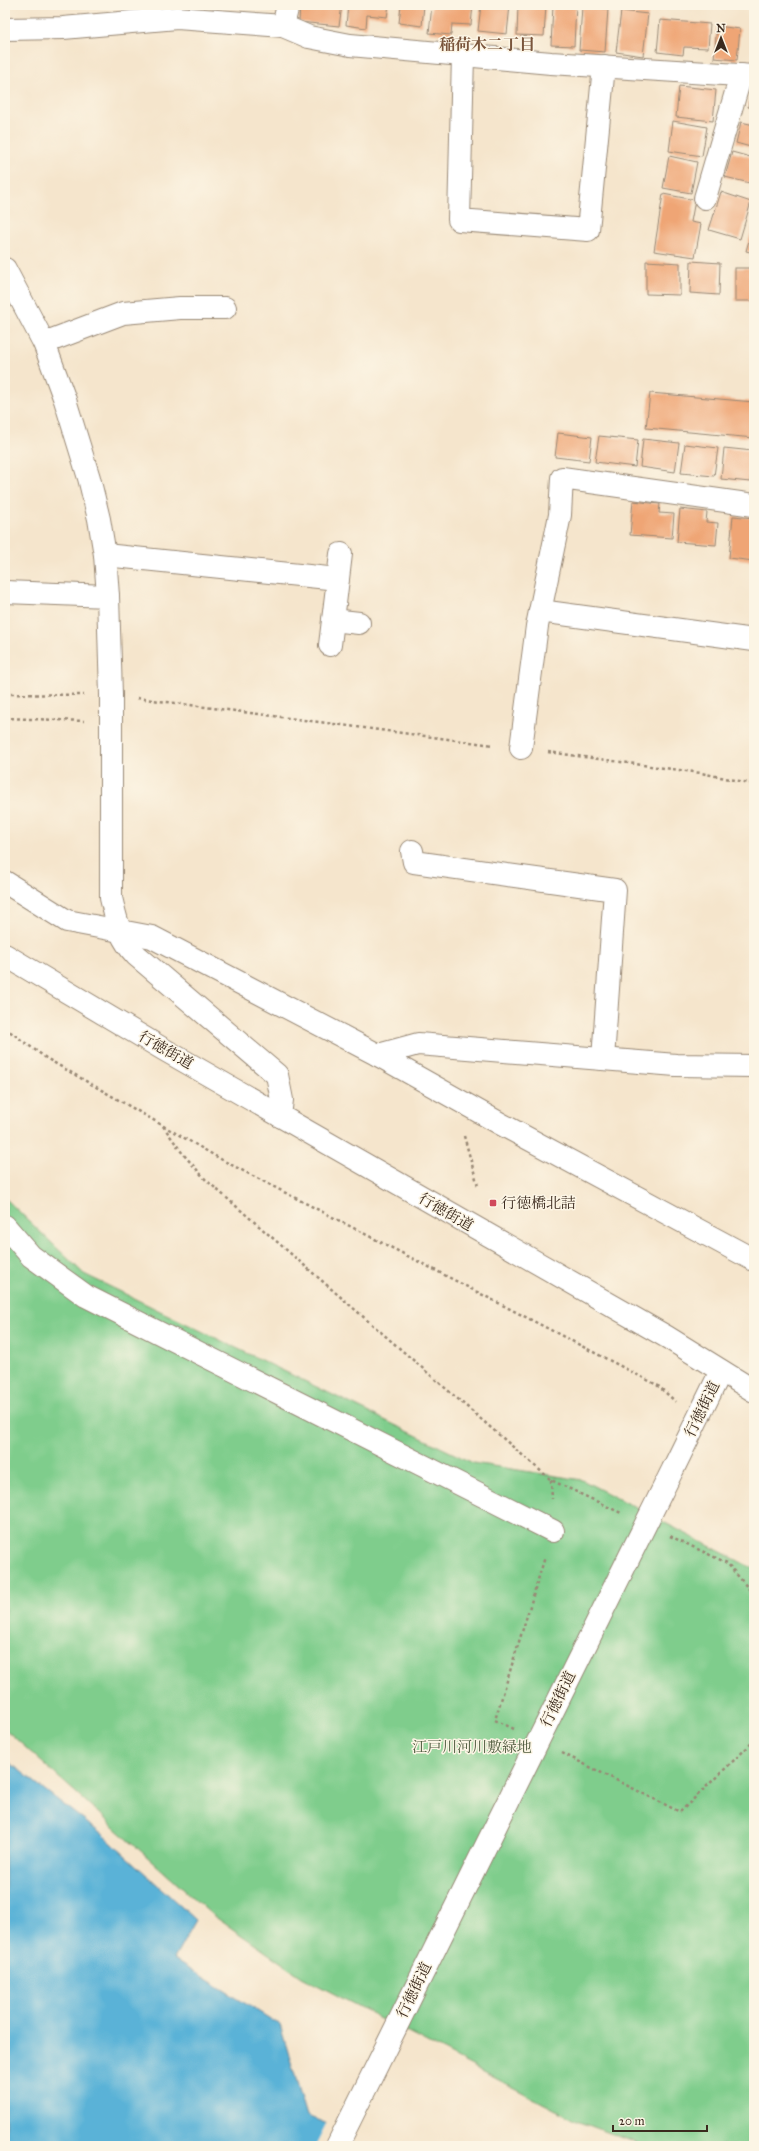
<svg xmlns="http://www.w3.org/2000/svg" width="759" height="2151" font-family="'IM FELL Great Primer','Noto Serif JP',serif">
<style>
.green{fill:#7fcd8c;stroke:#5d7c55}
.water{fill:#5ab2d7;stroke:#4a6e7a}
.pier{fill:#f5e5cc}
.building{fill:#efa574}
.lines{fill:none;stroke-linecap:round;stroke-linejoin:round}
.minor-casing{stroke:#988875;stroke-width:24}
.major-casing{stroke:#988875;stroke-width:24}
.path{stroke:#988875;stroke-width:2.5;stroke-dasharray:3 3;stroke-linecap:butt}
.minor{stroke:#fff;stroke-width:22}
.major{stroke:#fff;stroke-width:22}
.major-bridge-casing{stroke:#988875;stroke-width:24;stroke-linecap:butt}
.major-bridge{stroke:#fff;stroke-width:22}
.poi-dot{fill:#d1495b;stroke:#fcf5e5;stroke-width:1.5}
.labels{text-anchor:middle;dominant-baseline:central;stroke-width:3;stroke-linejoin:round;paint-order:stroke}
.street-label{font-size:15px;fill:#3b2a1e;stroke:#fcf5e5}
.poi-label{font-size:15px;fill:#3b2a1e;stroke:#fcf5e5;text-anchor:start}
.park-label{font-size:15px;fill:#4f5b3f;stroke:#fcf5e5}
.neighbourhood-label{font-size:16px;font-weight:bold;fill:#7a553c;stroke:#fcf5e5}
</style>
<rect width="100%" height="100%" fill="#fcf5e5"/>
<filter id="ink" filterUnits="userSpaceOnUse"><feTurbulence type="fractalNoise" baseFrequency=".025" numOctaves="2"/><feDisplacementMap in="SourceGraphic" scale="8" xChannelSelector="R" yChannelSelector="G"/><feConvolveMatrix kernelMatrix="1 2 1 2 8 2 1 2 1" color-interpolation-filters="sRGB"/></filter>
<filter id="wash" filterUnits="userSpaceOnUse"><feTurbulence type="fractalNoise" baseFrequency=".012" numOctaves="4" result="noise"/><feDisplacementMap in="SourceGraphic" scale="16" xChannelSelector="R" yChannelSelector="G"/><feGaussianBlur stdDeviation="0.9" result="paint"/><feColorMatrix in="noise" values="0 0 0 0 0 0 0 0 0 0 0 0 0 0 0 0 0 1.4 0 .05"/><feComposite in="paint" operator="in"/></filter>
<g filter="url(#wash)">
<rect width="100%" height="100%" fill="#f5e5cc"/>
<polygon class="green" points="5,1198 84,1274 473,1463 582,1480 754,1569 754,2146 644,2146 579,2122 302,1977 211,1914 5,1729"/>
<polygon class="water" points="5,1759 104,1836 196,1920 174,1959 280,2025 307,2116 385,2146 5,2146"/>
<polygon class="pier" points="327,2122 381,2142 380,2146 315,2146"/>
<g id="blocks">
<g class="building">
<polygon points="300,5 342,5 339,26 299,22"/>
<polygon points="348,5 389,5 387,17 367,15 366,28 346,25"/>
<polygon points="401,5 424,5 422,26 399,23"/>
<polygon points="432,5 473,5 471,25 452,24 451,35 429,33"/>
<polygon points="481,5 510,5 507,34 478,31"/>
<polygon points="518,5 546,5 544,36 517,35"/>
<polygon points="553,5 576,5 574,46 551,45"/>
<polygon points="582,7 608,9 605,52 579,50"/>
<polygon points="621,11 648,14 643,56 616,52"/>
<polygon points="660,20 710,24 708,48 684,47 683,55 657,52"/>
<polygon points="717,26 740,29 737,60 714,58"/>
<polygon points="679,86 716,90 713,121 676,117"/>
<polygon points="751,91 754,92 754,108 748,107"/>
<polygon points="673,121 707,127 702,156 669,151"/>
<polygon points="741,122 754,125 754,148 736,143"/>
<polygon points="732,152 754,158 754,184 725,177"/>
<polygon points="669,156 697,162 691,193 663,188"/>
<polygon points="721,192 751,202 740,239 709,230"/>
<polygon points="663,194 695,200 691,222 701,224 695,257 654,251"/>
<polygon points="754,223 754,253 746,251"/>
<polygon points="646,261 680,263 680,295 646,294"/>
<polygon points="691,261 720,263 719,295 690,293"/>
<rect x="735" y="268" width="19" height="33"/>
<polygon points="650,393 754,402 754,438 646,428"/>
<polygon points="558,433 592,437 589,461 555,457"/>
<polygon points="599,436 638,440 635,467 595,462"/>
<polygon points="643,439 679,443 675,472 640,467"/>
<polygon points="685,444 718,448 714,476 681,473"/>
<polygon points="724,448 753,451 750,482 721,479"/>
<polygon points="633,501 660,504 659,513 674,514 672,538 630,535"/>
<polygon points="680,509 707,512 706,522 718,523 716,545 677,542"/>
<polygon points="733,516 754,518 754,561 729,558"/>
</g>
</g>
</g>
<g filter="url(#ink)">
<use href="#blocks" fill-opacity="0" stroke="#988875" stroke-width="1"/>
<g class="lines">
<defs>
<g id="minor">
<polyline points="283,26 288,5"/>
<polyline points="5,29 63,28 177,18 283,26 309,37 350,45 551,63 754,76"/>
<polyline points="463,55 459,220 588,230 604,66"/>
<polyline points="705,198 741,75"/>
<path d="M5,269L44,343L65,400L89,478L99,519L105,555L108,596L111,695V898C117,922 119,937 136,955L277,1075L282,1100L280,1116"/>
<polyline points="44,343 123,313 180,308 225,308"/>
<polyline points="105,555 338,579"/>
<polyline points="5,592 108,596"/>
<polyline points="540,611 754,640"/>
<polyline points="333,620 359,623"/>
<polyline points="330,645 341,554"/>
<polyline points="521,748 537,626 560,515 562,478 754,505"/>
<polyline points="412,851 414,862 615,890 603,1059"/>
<polyline points="5,882 67,921 152,937 378,1055 501,1124 754,1260"/>
<polyline points="378,1055 418,1044 676,1065 754,1066"/>
<polyline points="5,1226 31,1256 86,1296 553,1531"/>
</g>
<g id="major">
<polyline points="5,955 163,1049 667,1337 754,1391"/>
<polyline points="674,1467 721,1371"/>
</g>
</defs>
<use href="#minor" class="minor-casing"/>
<use href="#major" class="major-casing"/>
<g class="path">
<polyline points="5,694 84,695"/>
<polyline points="137,698 493,745"/>
<polyline points="5,718 84,721"/>
<polyline points="548,752 701,773 754,784"/>
<polyline points="5,1028 46,1058 224,1161 657,1385 676,1402"/>
<polyline points="163,1126 183,1154 206,1180 551,1480 621,1513"/>
<polyline points="464,1136 478,1186"/>
<polyline points="551,1480 552,1499"/>
<polyline points="670,1536 727,1563 754,1595"/>
<polyline points="514,1729 495,1720 545,1557"/>
<polyline points="562,1753 680,1812 754,1741"/>
</g>
<use href="#minor" class="minor"/>
<use href="#major" class="major"/>
<defs>
<polyline id="major-bridge" points="337,2146 674,1467"/>
</defs>
<use href="#major-bridge" class="major-bridge-casing"/>
<use href="#major-bridge" class="major-bridge"/>
</g>
</g>
<rect class="poi-dot" x="489" y="1199" width="8" height="8" rx="2"/>
<g class="labels">
<g class="street-label">
<text transform="translate(166 1050) rotate(30)">行徳街道</text>
<text transform="translate(446 1212) rotate(30)">行徳街道</text>
<text transform="translate(702 1409) rotate(-64)">行徳街道</text>
<text transform="translate(558 1699) rotate(-64)">行徳街道</text>
<text transform="translate(414 1990) rotate(-64)">行徳街道</text>
</g>
<g class="poi-label">
<text x="501" y="1203">行徳橋北詰</text>
</g>
<g class="park-label">
<text x="472" y="1747">江戸川河川敷緑地</text>
</g>
<g class="neighbourhood-label">
<text x="487" y="44">稲荷木二丁目</text>
</g>
</g>
<rect width="759" height="2151" fill="none" stroke="#fcf5e5" stroke-width="20"/>
<g transform="translate(721 38)" stroke="#fcf5e5" stroke-width="3" paint-order="stroke">
<path d="M0-3L7 15L0 10L-7 15Z" fill="#3b2a1e"/>
<text y="-6" font-size="11" font-weight="bold" text-anchor="middle" fill="#3b2a1e">N</text>
</g>
<path d="M613 2125v6h94v-6" fill="none" stroke="#3b2a1e" stroke-width="2"/>
<text x="619" y="2125" font-size="12" fill="#3b2a1e" stroke="#fcf5e5" stroke-width="3" paint-order="stroke">20 m</text>
</svg>
